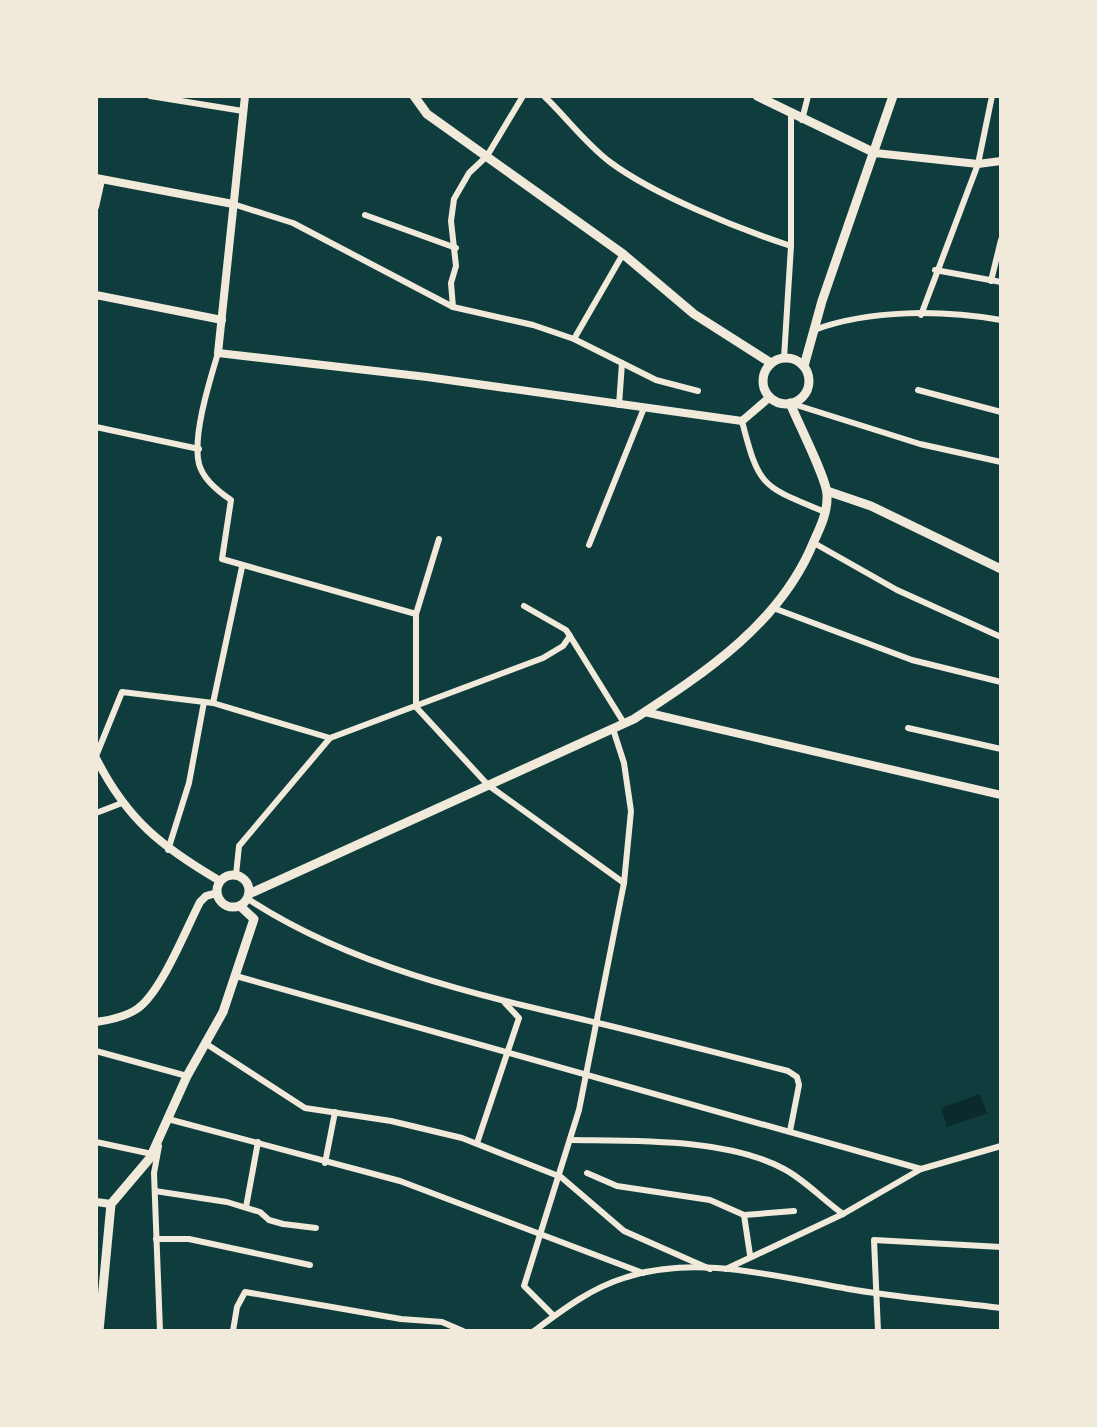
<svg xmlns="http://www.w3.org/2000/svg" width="1097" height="1427" font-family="Roboto,sans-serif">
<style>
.water{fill:#0a2a2b}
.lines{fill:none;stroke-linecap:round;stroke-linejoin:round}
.minor{stroke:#f1e9da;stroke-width:6}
.tertiary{stroke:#f1e9da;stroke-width:8}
.secondary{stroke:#f1e9da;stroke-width:9}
</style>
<rect width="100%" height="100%" fill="#0f3d3e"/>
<polygon class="water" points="980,1094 987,1113 947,1127 941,1108"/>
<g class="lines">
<g class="minor">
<polyline points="150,96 243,111"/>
<path d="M544,96C566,117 586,144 610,162C654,195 739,229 791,246"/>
<polyline points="802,120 808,96"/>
<polyline points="233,204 293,223 453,307 533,325 574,339 622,363 619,405"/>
<polyline points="96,207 102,180"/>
<polyline points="365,215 456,248"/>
<polyline points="935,270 1001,282"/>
<polyline points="991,281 1001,240"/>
<polyline points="453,307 451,283 456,266 451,221 454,199 469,173 487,156 523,96"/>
<polyline points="921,315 978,164 992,96"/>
<path d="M814,330C871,309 942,310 1001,320"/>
<polyline points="574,339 623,254"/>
<path d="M218,353C210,380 192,436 199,464C203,479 219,492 231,500L222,559L416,614V707L488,785L624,883"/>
<polyline points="784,358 791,246 791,115"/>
<polyline points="622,363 656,380 698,391"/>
<polyline points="918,390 1001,412"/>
<polyline points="790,403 920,444 1001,462"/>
<path d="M742,421C759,488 762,486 825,512"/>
<polyline points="96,427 199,449"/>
<polyline points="814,543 897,590 1001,637"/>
<polyline points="589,545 644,408"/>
<polyline points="776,609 912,660 1001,682"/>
<polyline points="416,614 439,539"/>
<polyline points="570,636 624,723"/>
<polyline points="213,703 242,567"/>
<polyline points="908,728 1001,749"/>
<polyline points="96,756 122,692 213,703 330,738"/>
<polyline points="96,813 122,803"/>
<polyline points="168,850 189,783 204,702"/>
<polyline points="236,875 239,846 330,738 543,658 563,646 570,636 566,630 524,606"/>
<path d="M248,899C352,967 477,995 598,1023C661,1038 724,1055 788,1071L797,1077L799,1085L790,1131"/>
<polyline points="236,976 921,1169"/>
<polyline points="205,1043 305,1108 391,1121 462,1138 561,1177 624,1231 710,1269"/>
<polyline points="96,1051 187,1076"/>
<polyline points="168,1119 400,1181 643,1273"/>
<path d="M571,1140C635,1141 727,1138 784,1169C805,1180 823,1200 843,1214"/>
<polyline points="96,1142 152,1154"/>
<polyline points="477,1143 519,1018 505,1003"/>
<polyline points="159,1146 154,1173 160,1331"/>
<polyline points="325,1163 335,1112"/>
<polyline points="587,1173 617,1186 710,1200 744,1215 794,1211"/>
<polyline points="155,1191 227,1202 260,1212 269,1220 283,1224 316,1228"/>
<polyline points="246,1207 258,1142"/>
<polyline points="744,1215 750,1255"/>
<polyline points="156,1239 189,1239 310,1265"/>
<polyline points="726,1269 843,1214 921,1169 1001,1146"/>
<polyline points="554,1316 524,1286 579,1110 624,883 631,811 624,763 613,729"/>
<polyline points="233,1331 237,1307 245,1292 401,1319 442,1322 463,1331"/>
<path d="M534,1331C561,1311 591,1288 624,1278C697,1253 781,1278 855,1290C903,1298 952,1302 1001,1308"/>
<polyline points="878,1331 874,1240 1001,1247"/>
</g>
<g class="tertiary">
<polyline points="245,96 218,353 427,377 742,421 770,397"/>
<polyline points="875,153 978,164 1001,161"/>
<polyline points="96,178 233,204"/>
<polyline points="96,295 222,320"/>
<polyline points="645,712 1001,795"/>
<path d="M96,758C127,820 162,847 220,881"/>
<path d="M96,1022C110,1020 125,1017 137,1009C161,993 186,929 200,902L206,896L217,893"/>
<polyline points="96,1202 111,1204"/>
</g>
<g class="secondary">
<polyline points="414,96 427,114 623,254 694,314 771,363"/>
<polyline points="757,96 875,153"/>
<circle cx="786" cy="381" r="23"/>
<polyline points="804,366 822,301 893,96"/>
<polyline points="827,491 871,506 1001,569"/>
<circle cx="233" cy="891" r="16"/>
<path d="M249,894L634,719C706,672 781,623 814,541C821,526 828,511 827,494C826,477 798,423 790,403"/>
<polyline points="99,1331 111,1204 150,1158 187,1076 223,1012 254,919 240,906"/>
</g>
</g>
<rect width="1097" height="1427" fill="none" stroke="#f1e9da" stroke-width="196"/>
</svg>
